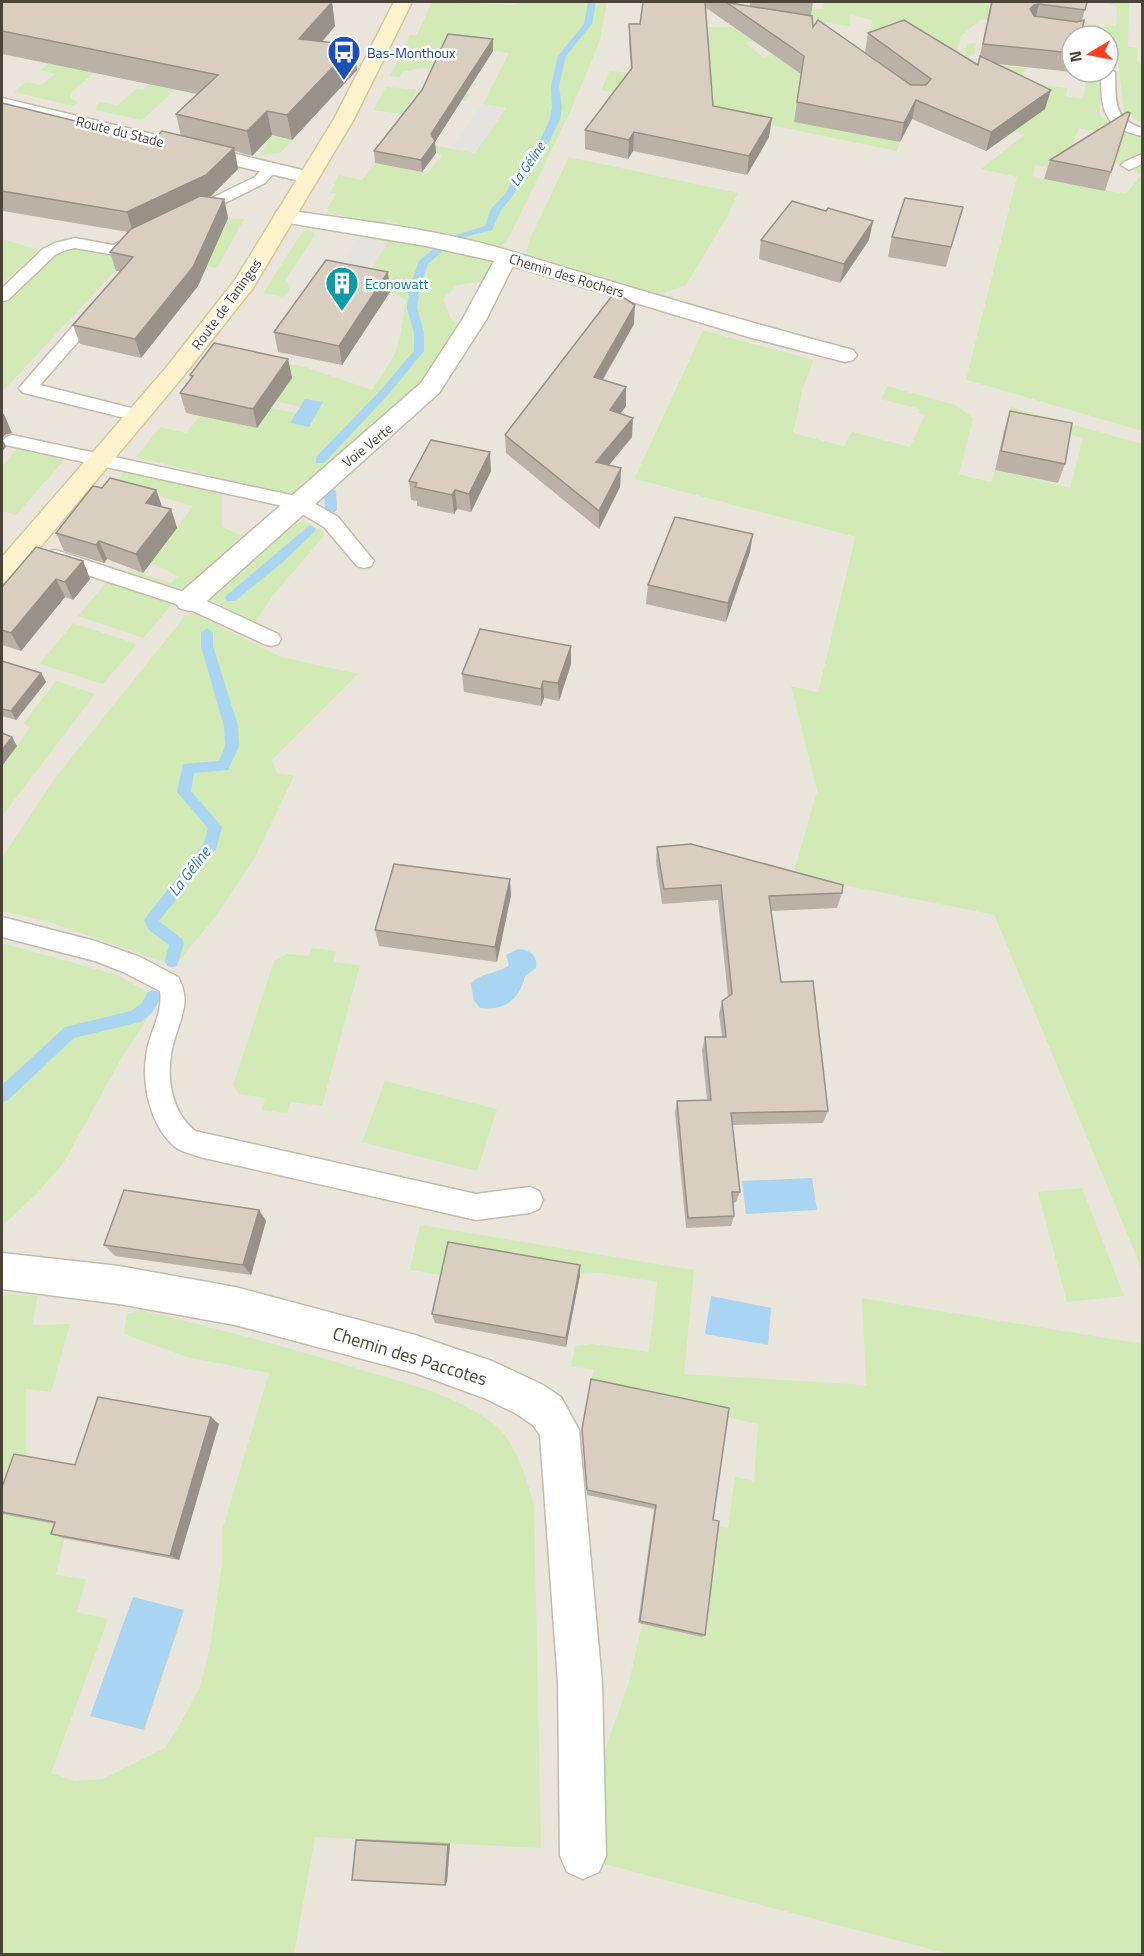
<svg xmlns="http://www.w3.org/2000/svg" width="1144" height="1956" font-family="'Titillium Web',sans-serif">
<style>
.residential{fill:#eae5da;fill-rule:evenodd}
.green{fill:#d2eab5}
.parking{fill:#e5e3e0}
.water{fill:#a9d4f2}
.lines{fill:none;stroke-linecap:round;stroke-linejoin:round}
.stream{fill:#a9d4f2;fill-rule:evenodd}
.lane-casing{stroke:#c2bbae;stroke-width:3}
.street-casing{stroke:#c2bbae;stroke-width:3}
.secondary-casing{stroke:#d6c79b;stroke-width:3}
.lane{fill:#fff;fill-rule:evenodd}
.street{fill:#fff;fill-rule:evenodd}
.secondary{fill:#fff3cd;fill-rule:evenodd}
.wall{fill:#bab2a6}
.shaded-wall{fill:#979187}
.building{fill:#d8cfc1;stroke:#979187;stroke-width:1.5}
.labels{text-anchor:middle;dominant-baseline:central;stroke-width:5;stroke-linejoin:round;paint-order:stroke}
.far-transit-label{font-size:14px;fill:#164399;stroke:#fff;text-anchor:start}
.far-street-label{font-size:14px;fill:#4b4439;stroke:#fff}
.far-water-label{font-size:14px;font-style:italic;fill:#2e7ab2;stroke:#fff}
.far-culture-label{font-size:14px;fill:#0d838f;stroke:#fff;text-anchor:start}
.water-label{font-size:16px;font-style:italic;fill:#2e7ab2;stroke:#fff}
.near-street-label{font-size:18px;fill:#4b4439;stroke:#fff}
</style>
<rect width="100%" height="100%" fill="#f6f3ec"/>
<path class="residential" d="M2,2H1142V265L966,380L1142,431V519L792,433L803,388L814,360L703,330L634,479L855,537L818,692L792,686L817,791L794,875L994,915L1142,1270V1954H19L2,1427L38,1297L2,1293ZM1072,36H1108V72H1072Z"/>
<g class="green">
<polygon points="432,2 516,5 518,2 607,2 600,40 571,110 506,243 500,247 398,227 400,224 388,221 385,225 334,214 328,212 327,209 336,194 330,193 339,175 362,180 375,163 428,173 442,155 436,153 433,147 394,138 475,153 506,108 483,104 509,53 480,49 439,56 424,55 422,60 437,62 433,69 420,68 403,72 400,77 390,76 410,35 417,35"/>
<polygon points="748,2 771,2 772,6 823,9 824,2 1050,2 1045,28 981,19 960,37 953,68 963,61 967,44 976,43 974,56 970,55 969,61 1025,68 1023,77 1029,79 1028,83 1067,88 1066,96 1083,99 1088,72 1099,72 1100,116 1126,134 1142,138 1142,153 1122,165 1087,158 1097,132 1079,128 1068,157 1058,169 1035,165 1033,177 1126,194 1141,175 1134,169 1142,165 1142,431 966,380 1017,177 981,169 1024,135 976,115 871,43 866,39 873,20 850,15 849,26 761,14 749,6"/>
<polygon points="1106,2 1129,2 1128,47 1138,48 1137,61 1142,67 1142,123 1124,113 1118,61 1111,34 1105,33 1106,25 1116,26 1117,7"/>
<polygon points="90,6 352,52 327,100 266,87 258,95 238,90 230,98 243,102 232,113 236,114 229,120 188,110 221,78 269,85 296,48 217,38 205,52 190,50 177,88 142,120 95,110 99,102 118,105 136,89 143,90 175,58 123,47 72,92 70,98 78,102 74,106 14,92 26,82 42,85 55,74 41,70 55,56 69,59 82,48 69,44 88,30 93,30 105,20 79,15"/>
<polygon points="704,27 732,27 747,37 762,32 767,35 745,43 763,57 773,54 802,67 799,93 827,128 900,142 897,151 601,90 610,70 708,90"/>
<polygon points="386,87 470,94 466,101 416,92 402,114 373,110"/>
<polygon points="272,136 292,140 280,153 258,155 268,145 264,143"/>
<polygon points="569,157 738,193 724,222 686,285 660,294 526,255 530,239"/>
<polygon points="228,218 244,219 217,268 207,266"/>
<polygon points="308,230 314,232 315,235 285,280 288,283 289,291 284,297 263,293 303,231"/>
<polygon points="360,232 479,257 495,265 487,281 457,285 443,299 450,317 461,329 432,371 405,401 297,492 283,493 136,457 160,427 186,433 200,416 257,428 271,408 297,413 291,423 309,426 305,399 301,407 264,399 222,350 305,367 372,390 395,354 401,333 406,300 390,292 360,286 387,242 357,237"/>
<polygon points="2,239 39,250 2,284"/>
<polygon points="87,249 126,259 2,392 2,304 56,255 73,250"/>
<polygon points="703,330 814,360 803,388 793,433 844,446 852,432 910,447 925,415 919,413 920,409 881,399 887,386 955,405 973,418 959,474 991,482 995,470 1070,488 1083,438 1031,426 1010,415 1011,407 1142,444 1142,1270 994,915 793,875 817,791 791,686 818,692 855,537 634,479"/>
<polygon points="17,449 42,455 44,452 64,460 16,515 2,511 2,467"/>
<polygon points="124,472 222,493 222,527 243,536 186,587 174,588 128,574 129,569 171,583 178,576 152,563 152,549 160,551 193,506 137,490 105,494"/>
<polygon points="304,521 321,530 324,536 274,594 254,624 210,599 292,524"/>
<polygon points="107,582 173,603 143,638 78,616"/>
<polygon points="195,614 281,657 358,674 272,760 277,773 294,776 255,857 216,916 175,966 46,921 2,911 2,858 58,774 186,615"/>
<polygon points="73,623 137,644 103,684 40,664"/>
<polygon points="56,681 95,694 2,816 2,766 31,727 23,724"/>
<polygon points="2,943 117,975 160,999 122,1057 64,1162 39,1191 2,1226"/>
<polygon points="312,948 336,951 333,962 360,965 322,1106 291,1102 287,1113 262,1110 265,1098 239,1094 233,1085 274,961 287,954 309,956"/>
<polygon points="385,1081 497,1109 477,1171 362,1142"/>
<polygon points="1082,1188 1124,1296 1067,1302 1038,1192"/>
<polygon points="420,1225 694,1270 684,1374 866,1385 862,1298 1142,1344 1142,1954 949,1954 604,1864 597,1773 629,1682 642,1624 701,1637 716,1525 728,1528 735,1477 754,1481 758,1424 590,1386 594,1369 571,1367 575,1346 593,1344 649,1352 657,1282 601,1273 446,1276 410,1270"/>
<path d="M2,1293L38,1296L32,1325L70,1324L51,1392L26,1389V1460L67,1527L56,1575L86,1579L77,1612L108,1619L51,1773L75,1781L103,1779L165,1748L180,1724L200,1687L210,1647L222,1565V1531L269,1373L187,1357L124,1334L127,1314L140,1310C216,1328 291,1348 365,1371C409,1384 459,1396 495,1425C516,1442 528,1481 534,1506L541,1848L315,1837L294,1954H2Z"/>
</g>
<g class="parking">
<polygon points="483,104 506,108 475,153 451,148"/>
<polygon points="357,237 388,243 362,284 330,278"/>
</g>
<g class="water">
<polygon points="305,399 323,402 309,427 290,423"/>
<path d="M518,949C530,950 538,955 536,968L525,976C519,1000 505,1011 480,1008L474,1001L471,984C482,971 497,975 509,965L506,955Z"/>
<polygon points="812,1178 817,1210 746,1214 742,1181"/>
<polygon points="711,1296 771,1308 768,1345 705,1334"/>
<polygon points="133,1597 184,1610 144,1730 90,1716"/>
</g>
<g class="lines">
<g class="stream">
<polygon points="588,2 596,2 592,24 566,56 559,86 562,107 560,119 549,142 532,163 512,197 501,210 492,230 453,240 453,236 485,226 491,209 505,194 523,162 540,141 550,119 552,107 551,86 558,56 584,24"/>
<polygon points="438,245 447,247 428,264 420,286 417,308 424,333 424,351 387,396 324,463 316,463 316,457 379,392 414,351 414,333 407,308 410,286 419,261"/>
<polygon points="330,487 336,491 337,510 331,514 325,510 324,491"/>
<polygon points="310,525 316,529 314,532 283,562 235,601 227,601 225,598 227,595"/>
<polygon points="207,628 213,633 213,646 238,726 239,746 228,770 194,773 191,791 222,827 216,849 159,921 182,939 184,943 177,966 172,967 167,966 165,961 169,945 149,930 144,920 204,843 208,828 177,792 183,764 219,761 225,746 224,726 201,646 201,633"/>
<polygon points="153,990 158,992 161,997 152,1013 140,1022 74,1038 8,1100 2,1102 2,1085 65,1027 131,1011 142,1003 148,992"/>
</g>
<defs>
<g id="lane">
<path d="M1108,68L1115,72C1116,99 1112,119 1142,128V136C1102,128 1101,109 1101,72H1108Z"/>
<polygon points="1142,154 1142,164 1129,170 1121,165 1124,162"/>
<polygon points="270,163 278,168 265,183 199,216 187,216 185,213 187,210 255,177 265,165"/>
<polygon points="143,232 151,237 149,240 115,255 75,248 66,250 55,255 8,300 2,301 2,288 43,249 55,243 75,238 113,245"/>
<polygon points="98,303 104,304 106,308 104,312 40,385 143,411 146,415 143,419 137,421 28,394 22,392 19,388 92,304"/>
<polygon points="12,435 305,498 338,517 374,561 371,566 364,568 357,566 324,527 292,508 6,445 3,441 6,437"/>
<polygon points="55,550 196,596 278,634 281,639 278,644 271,646 264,644 182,606 48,562 45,557 48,552"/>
<path d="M2,917L95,941L140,957L178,977C193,1004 178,1021 172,1049C166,1078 171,1111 195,1131L476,1194L530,1187L539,1191L543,1200L539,1209L530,1213L476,1220L200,1157C192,1154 181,1152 174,1146C149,1124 141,1081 147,1050C151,1030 163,1012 160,991L123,972L95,961L2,937Z"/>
</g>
<g id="street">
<polygon points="2,98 315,173 318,177 315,181 308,183 2,110"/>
<path d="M285,210C360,221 440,229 513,252C625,286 739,320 853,350L857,355L853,360L845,362L752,338L513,266L486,320L439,393L199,608L189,611L179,608L175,601L179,594L421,383L462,320L494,261L426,246L277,221L274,216L277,211Z"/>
<polygon points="2,1253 119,1266 235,1287 415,1335 492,1361 543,1385 561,1397 579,1430 602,1683 606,1856 599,1872 583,1879 567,1872 560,1856 558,1683 540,1435 533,1425 515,1413 484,1398 415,1373 235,1325 119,1304 2,1289"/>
</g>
<polygon id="secondary" points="394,2 412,2 354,119 253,288 181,379 12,581 2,583 2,557 165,369 235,280 334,119"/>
</defs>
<use href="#lane" class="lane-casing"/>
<use href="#street" class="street-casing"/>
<use href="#secondary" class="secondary-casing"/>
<use href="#lane" class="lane"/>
<use href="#street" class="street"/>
<use href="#secondary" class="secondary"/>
</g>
<g class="wall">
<polygon points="2,2 332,2 335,26 322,42 354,45 357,70 292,140 272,135 252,156 235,151 238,169 211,196 208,197 224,199 228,218 198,286 141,358 80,344 73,325 120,271 116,271 110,252 128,232 3,211 2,212 2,103 153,140 181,136 176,114 197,94 2,54"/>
<polygon points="643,2 730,2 730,3 750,6 750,2 813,2 811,16 813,27 889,69 865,52 868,33 978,65 991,2 1087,2 1082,20 1072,36 1072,72 998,64 1045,109 986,151 912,119 900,142 794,122 801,74 705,7 713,106 769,137 747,175 633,151 628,159 585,149 585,130 631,71 629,43 629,24 640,24"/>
<polygon points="493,39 493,51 435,142 436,153 422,172 375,163 374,151"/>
<polygon points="1050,160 1111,172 1105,191 1044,179"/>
<polygon points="957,227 946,267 888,257 892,237"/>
<polygon points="761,240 869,240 840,283 759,259"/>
<polygon points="390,292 342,365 278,352 274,332"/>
<polygon points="634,324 603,380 626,387 626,406 620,414 632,437 609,465 621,468 620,487 599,529 506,453 505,435"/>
<polygon points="288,359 292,378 257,428 186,413 180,393 191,378 190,375"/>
<polygon points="1010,411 1065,464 1058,483 995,470 1004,431"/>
<polygon points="491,471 471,512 457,509 454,514 417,506 417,501 411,500 409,481"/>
<polygon points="102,488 156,490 162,507 171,509 177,528 143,573 107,559 104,563 64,551 56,533"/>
<polygon points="750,552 726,622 646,604 648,585"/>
<polygon points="83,561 90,579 73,600 65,597 21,651 2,645 2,587"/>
<polygon points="571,646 571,664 559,701 544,698 541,706 464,692 462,674"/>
<polygon points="2,661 41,673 46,682 16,720 2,716"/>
<polygon points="657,847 842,893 837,908 771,911 781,982 828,1111 823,1123 732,1125 740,1192 736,1202 733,1203 734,1216 731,1226 686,1228 675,1113 677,1101 707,1100 702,1050 705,1037 722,1037 719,1014 722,1001 728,997 718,900 662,904 656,862"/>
<polygon points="511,895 497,962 379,946 375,930"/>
<polygon points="259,1210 266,1221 251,1275 115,1256 104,1245"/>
<polygon points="580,1265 580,1275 566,1347 435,1323 432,1314"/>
<polygon points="219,1424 179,1560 63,1538 51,1534 55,1524 2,1514 2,1487"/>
<polygon points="582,1429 713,1520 705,1635 702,1637 638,1623 654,1509 587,1495"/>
<polygon points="359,1839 450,1843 447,1882 445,1885 356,1840"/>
</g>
<g class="shaded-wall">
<polygon points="332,2 335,26 303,64 299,39"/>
<polygon points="1039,4 1034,23 1030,9 1034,5"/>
<polygon points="493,39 493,51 435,142 436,153 422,172 421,160 431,134"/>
<polygon points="354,45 357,70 292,140 287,115"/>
<polygon points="1051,90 1045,109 986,151 991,132"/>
<polygon points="916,100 912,119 900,142 904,123"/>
<polygon points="267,111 272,135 252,156 247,131"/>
<polygon points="772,118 769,137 747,175 749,156"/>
<polygon points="634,132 633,151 628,159 629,140"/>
<polygon points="234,148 238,169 211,196 133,233 127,212"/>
<polygon points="224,199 228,218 198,286 141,358 135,339"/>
<polygon points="873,221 869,240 840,283 844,264"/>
<polygon points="388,272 390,292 342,365 339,346"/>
<polygon points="635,305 634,324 593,396 594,377"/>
<polygon points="288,359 292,378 257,428 253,409"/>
<polygon points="626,387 626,406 610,429 610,410"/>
<polygon points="2,414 4,414 12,433 5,435 2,439 6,447 2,452"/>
<polygon points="633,418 632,437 596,481 596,462"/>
<polygon points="490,452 491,471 471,512 469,494"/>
<polygon points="621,468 620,487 599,529 599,511"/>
<polygon points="156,490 163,509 146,503"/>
<polygon points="455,490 457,509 454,514 452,495"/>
<polygon points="171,509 177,528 143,573 136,554"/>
<polygon points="753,534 750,552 726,622 728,603"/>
<polygon points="99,541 107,559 104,563 96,545"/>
<polygon points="83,561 90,579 73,600 65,582"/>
<polygon points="56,579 65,597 21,651 11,633"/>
<polygon points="571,646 571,664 559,701 558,683"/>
<polygon points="41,673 46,682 16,720 11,711"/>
<polygon points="543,681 544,698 541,706 541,689"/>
<polygon points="12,737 17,746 2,766 2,750"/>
<polygon points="510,879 511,895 497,962 495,947"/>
<polygon points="259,1210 266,1221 251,1275 243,1265"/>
<polygon points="580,1265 580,1275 566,1347 566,1338"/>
<polygon points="211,1417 219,1424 179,1560 170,1556"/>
<polygon points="450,1843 447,1882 445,1885 448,1845"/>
</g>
<g class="building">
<polygon points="2,2 332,2 299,39 354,45 287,115 267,111 247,131 176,114 218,75 2,31"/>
<polygon points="643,2 705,2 713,106 772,118 749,156 634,132 629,140 585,130 632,68 629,24 640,24"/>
<polygon points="726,2 729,2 730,3 812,16 813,27 818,20 911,85 926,85 931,79 868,33 904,20 978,65 980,56 1051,90 991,132 916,100 904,123 797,102 804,56"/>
<polygon points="992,2 1087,2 1085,10 1039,4 1034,5 1030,9 1034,16 1077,22 1084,20 1081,36 1072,36 1072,53 983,44"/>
<polygon points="448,34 493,39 431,134 435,141 421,160 374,151 422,90"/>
<polygon points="2,103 153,140 162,131 234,148 206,175 127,212 2,191"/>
<polygon points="1127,112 1130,113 1111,172 1050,160"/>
<polygon points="200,196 224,199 193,267 135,339 73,325 133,257 110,252 131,229"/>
<polygon points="905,198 963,207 951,247 892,237"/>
<polygon points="792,201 826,211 828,208 873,221 844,264 761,240"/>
<polygon points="326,260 388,272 339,346 274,332"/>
<polygon points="615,292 635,305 594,377 626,387 610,410 633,418 596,462 621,468 599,511 505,435"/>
<polygon points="214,343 288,359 253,409 180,393 193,376 190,375"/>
<polygon points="1010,411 1072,423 1065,464 1001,451"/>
<polygon points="431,440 490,452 469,494 455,490 452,495 415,487 417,483 409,481"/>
<polygon points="110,478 156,490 146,503 171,509 136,554 99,541 96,545 56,533 93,486 102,488"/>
<polygon points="675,517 753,534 728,603 648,585"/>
<polygon points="36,547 83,561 65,582 56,579 11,633 2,630 2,587"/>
<polygon points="480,629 571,646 558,683 543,681 541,689 462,674"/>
<polygon points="2,661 41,673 11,711 2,709"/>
<polygon points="2,733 12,737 2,750"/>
<polygon points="691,844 843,885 842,893 769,896 781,982 813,981 828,1111 731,1113 740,1192 732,1192 734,1216 688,1218 677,1101 711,1100 705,1037 726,1037 722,1001 732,994 721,885 664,889 657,847"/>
<polygon points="394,864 510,879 495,947 375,930"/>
<polygon points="124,1190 259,1210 243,1265 104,1245"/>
<polygon points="448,1242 580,1265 566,1338 432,1314"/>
<polygon points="591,1379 729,1408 713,1520 719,1521 705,1635 640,1621 656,1505 587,1490 582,1429"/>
<polygon points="98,1397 211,1417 170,1556 51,1534 55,1522 2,1512 2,1487 14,1454 75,1465"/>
<polygon points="356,1840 448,1845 445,1885 352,1880"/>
</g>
<defs>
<symbol id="bus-pin" viewBox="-11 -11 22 30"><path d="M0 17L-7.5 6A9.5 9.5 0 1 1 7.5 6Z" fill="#1a4fb4" stroke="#fff"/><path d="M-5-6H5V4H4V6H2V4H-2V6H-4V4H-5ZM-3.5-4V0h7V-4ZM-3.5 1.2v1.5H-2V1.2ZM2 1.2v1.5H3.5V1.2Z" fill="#fff"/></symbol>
<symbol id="building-pin" viewBox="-11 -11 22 30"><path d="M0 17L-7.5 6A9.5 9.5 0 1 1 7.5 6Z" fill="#0f9aa8" stroke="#fff"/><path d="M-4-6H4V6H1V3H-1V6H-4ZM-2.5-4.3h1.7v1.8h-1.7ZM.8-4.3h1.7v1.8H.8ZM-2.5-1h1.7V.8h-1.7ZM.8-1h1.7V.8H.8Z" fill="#fff"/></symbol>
</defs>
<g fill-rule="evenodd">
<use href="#bus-pin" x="325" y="33" width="38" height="52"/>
<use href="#building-pin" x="323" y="264" width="38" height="52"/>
</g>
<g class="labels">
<g class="far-transit-label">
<text x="367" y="52">Bas-Monthoux</text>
</g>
<g class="far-street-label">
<text transform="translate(120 131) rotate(14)">Route du Stade</text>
<text transform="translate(567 275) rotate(17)">Chemin des Rochers</text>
<text transform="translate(226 304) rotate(-54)">Route de Taninges</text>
<text transform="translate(367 445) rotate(-39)">Voie Verte</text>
</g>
<g class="far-water-label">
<text transform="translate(527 164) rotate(-55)">La Géline</text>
</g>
<g class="far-culture-label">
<text x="365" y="283">Econowatt</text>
</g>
<g class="water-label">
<text transform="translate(189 871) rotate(-52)">La Géline</text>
</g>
<g class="near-street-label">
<text transform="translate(410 1356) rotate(17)">Chemin des Paccotes</text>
</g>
</g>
<rect width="1144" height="1956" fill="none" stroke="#4b4439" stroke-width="6"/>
<g transform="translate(1090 54) rotate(260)"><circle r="28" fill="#ffffff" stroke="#b7b4b0" stroke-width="1.5"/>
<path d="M0-4.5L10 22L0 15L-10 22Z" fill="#fc3f1d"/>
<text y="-9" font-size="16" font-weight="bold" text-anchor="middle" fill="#4b4439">N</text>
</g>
</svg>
